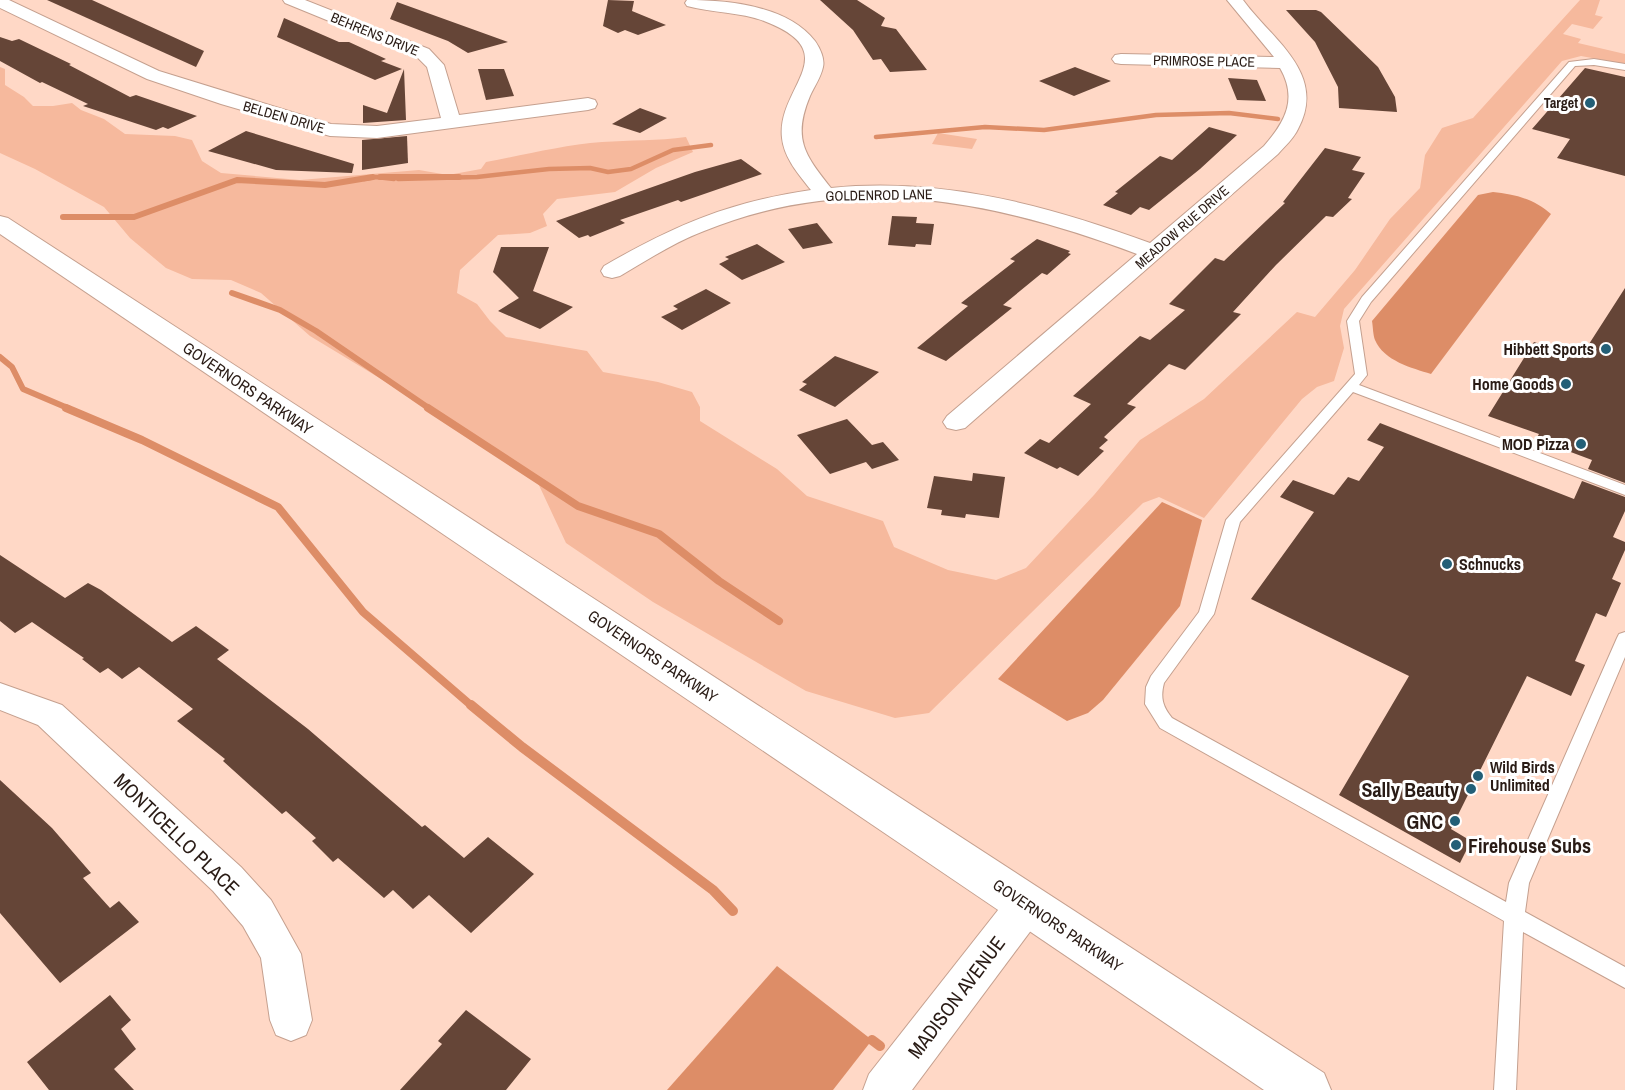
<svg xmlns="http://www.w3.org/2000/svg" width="1625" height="1090" font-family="'Archivo Narrow',sans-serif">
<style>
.green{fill:#f6b99d}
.water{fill:#dd8d67}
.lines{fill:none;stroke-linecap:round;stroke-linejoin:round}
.stream-far3{stroke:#dd8d67;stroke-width:4.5}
.stream-far2{stroke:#dd8d67;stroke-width:6}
.stream-far1{stroke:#dd8d67;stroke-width:8}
.stream{stroke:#dd8d67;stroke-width:10}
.building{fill:#654537}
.service-casing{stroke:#c5a08f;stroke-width:2}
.minor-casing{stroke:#c5a08f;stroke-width:2}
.primary-casing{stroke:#c5a08f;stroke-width:2}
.service{fill:#fff;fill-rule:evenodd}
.minor{fill:#fff;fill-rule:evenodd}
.primary{fill:#fff;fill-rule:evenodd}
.poi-dot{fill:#235f77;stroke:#fff;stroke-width:2}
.labels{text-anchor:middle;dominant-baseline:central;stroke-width:6;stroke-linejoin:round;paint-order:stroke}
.far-street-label{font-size:14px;fill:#291b15;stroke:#fff}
.far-poi-label{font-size:14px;font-weight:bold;fill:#291b15;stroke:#fff;text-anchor:end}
.poi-label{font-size:16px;font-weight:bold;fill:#291b15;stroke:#fff;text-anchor:end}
.street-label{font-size:16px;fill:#291b15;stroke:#fff}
.near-poi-label{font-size:20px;font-weight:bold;fill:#291b15;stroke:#fff;text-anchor:end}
.near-street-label{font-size:20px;fill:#291b15;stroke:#fff}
</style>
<rect width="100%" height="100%" fill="#ffd8c6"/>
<g class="green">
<path d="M1580,0H1600L1595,15L1603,17L1593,29L1572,24L1563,34L1581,39L1578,43L1625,54V64L1581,56L1562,61L1344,309L1340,326L1344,348L1334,381L1317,387L1302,399L1204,518L1159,497L1143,503L929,713L895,718L806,691L653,602L566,543L537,481L434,411L310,336L261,293L231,280L192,279L166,268L130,238L104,207L35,169L0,153V67L5,69V85L24,97L33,106H53L72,103L81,110L104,119L125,134L175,136L192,140L202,161L221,173L300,180L419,170L448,175L481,169L486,162C524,155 563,145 602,142C630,140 658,141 686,137L693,152L656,168L615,192L557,199L543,214L547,226L530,233L498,235L460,270L457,293L477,304L490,321L506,337L587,351L603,372L658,382L692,392L700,407V421L777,469L807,496L883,521L894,547L948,570L996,580L1026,568L1094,495L1140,440L1204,399L1297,312L1315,317L1355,270L1390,219L1420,188L1425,155L1442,128L1473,118Z"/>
<polygon points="938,133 977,139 972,149 932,144"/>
</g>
<g class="water">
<path d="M1493,192C1514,194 1535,199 1551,214L1431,374C1412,368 1384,361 1375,340C1373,335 1373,327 1372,321L1478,195Z"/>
<polygon points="1162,502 1202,520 1180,606 1103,700 1088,713 1067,721 998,679"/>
<polygon points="777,966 872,1040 833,1090 667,1090"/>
</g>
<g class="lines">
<g class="stream-far3">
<polyline points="876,137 985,127 1044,130 1156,115 1229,113 1278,119"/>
<polyline points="364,179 376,177 394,179"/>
<polyline points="398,179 477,177 549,169 590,168 608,172 631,169 673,150 711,145"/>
</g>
<g class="stream-far2">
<polyline points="380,177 459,177"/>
<polyline points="63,217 134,217 237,180 325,185 373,177"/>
<polyline points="232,293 280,310 316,331 430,409"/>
<polyline points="0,357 12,367 23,389 70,409"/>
</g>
<g class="stream-far1">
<polyline points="66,408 142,440 278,507 363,612 473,707"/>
<polyline points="428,408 578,506 659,534 719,581 779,621"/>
</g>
<g class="stream">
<polyline points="471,705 522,747 713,890 733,911"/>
<polyline points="872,1040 880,1046"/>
</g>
</g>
<g class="building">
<polygon points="47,0 92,0 204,51 196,67"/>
<polygon points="608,0 634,1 632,11 666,25 638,35 625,30 618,33 603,26"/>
<polygon points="820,0 857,0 885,18 881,26 896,29 927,70 890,72 881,59 873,60 853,30"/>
<polygon points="397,2 508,42 468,53 448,41 390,19"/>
<polygon points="1286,10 1316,10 1321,12 1378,67 1395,97 1397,112 1339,108 1338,87 1315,42"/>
<polygon points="284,18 339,42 349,42 386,59 381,61 402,69 375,80 277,37"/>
<polygon points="0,37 12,41 19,39 71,64 69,65 130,97 136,95 197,116 168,129 163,127 156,130 83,106 88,104 42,82 40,83 0,61"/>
<polygon points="1075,67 1111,81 1074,96 1039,81"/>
<polygon points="1585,68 1625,77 1625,176 1557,158 1570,139 1532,129"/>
<polygon points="404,69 406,120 363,123 363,105 387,113"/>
<polygon points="478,69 504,69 514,96 486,100"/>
<polygon points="1228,78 1257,80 1266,101 1237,100"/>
<polygon points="640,108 667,118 640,133 612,124"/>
<polygon points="1209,127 1237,135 1200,169 1149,210 1140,207 1131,215 1103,205 1118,193 1115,192 1160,156 1172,160"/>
<polygon points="246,131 354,164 352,173 276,170 208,151"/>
<polygon points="407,136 408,163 362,170 362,140"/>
<polygon points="1325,148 1361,157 1352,170 1365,173 1348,198 1352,199 1333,217 1326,216 1276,265 1233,312 1241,314 1185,370 1169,364 1127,404 1136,407 1104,437 1108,440 1099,448 1104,451 1078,476 1060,467 1057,469 1024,453 1040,439 1049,443 1091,404 1073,396 1140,336 1150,340 1185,310 1169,304 1215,258 1224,261 1285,203 1283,202"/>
<polygon points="741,159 762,174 681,202 678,200 620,220 625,223 590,237 588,235 579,238 556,221 695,172"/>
<polygon points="892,216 917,217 916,223 934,224 931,245 916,244 915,247 888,245"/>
<polygon points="817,223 833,243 803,249 788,229"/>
<polygon points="1037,239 1070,251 1068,253 1071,254 1047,275 1042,273 1003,305 1012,308 946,361 917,348 968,306 961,303 1015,261 1010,259"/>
<polygon points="757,244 785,262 742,280 719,264 729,259 725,257"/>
<polygon points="501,247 549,247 533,291 573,307 540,329 498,311 519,298 493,272"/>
<polygon points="1625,288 1625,483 1588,469 1592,460 1536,439 1539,434 1488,416 1534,342 1580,358"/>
<polygon points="706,289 731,303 682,330 661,317 678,309 673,306"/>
<polygon points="835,356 879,372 835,407 799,390 807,384 802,382"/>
<polygon points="847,419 872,445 883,442 899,460 872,469 866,462 830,474 797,435"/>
<polygon points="1380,423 1574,499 1582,481 1625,497 1625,511 1613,537 1625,542 1625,550 1612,579 1621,583 1606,617 1596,613 1575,661 1585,665 1571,696 1527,676 1451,829 1471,841 1460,863 1339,795 1409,676 1251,599 1314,512 1280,497 1293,480 1334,495 1348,477 1359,481 1384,447 1367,440"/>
<polygon points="973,473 1005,477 999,518 966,514 965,518 941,515 942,510 927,508 934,476 972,481"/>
<polygon points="0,555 65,598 88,583 101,590 172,642 196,626 229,650 217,659 308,729 422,827 425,825 464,858 488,837 534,874 471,933 429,895 413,909 393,890 384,898 338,858 333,862 312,841 316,838 286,811 282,814 223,761 225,759 177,721 193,709 139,667 122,679 108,668 100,673 82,659 84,658 32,622 15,633 0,621"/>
<polygon points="0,780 52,828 91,873 83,878 110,908 119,901 139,922 60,983 0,913"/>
<polygon points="110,995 131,1020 121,1029 136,1049 114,1069 134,1090 49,1090 27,1062"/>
<polygon points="466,1010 531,1059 506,1090 400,1090 442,1044 438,1041"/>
</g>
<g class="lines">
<defs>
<path id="service" d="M1594,59L1625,64V70L1594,65L1575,66L1371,302L1359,321L1367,375L1359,385L1625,485V495L1353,392L1240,522L1214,614L1164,683C1160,698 1163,707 1172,718L1506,902L1509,883L1617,638L1619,634L1625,632V657L1529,883L1525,912L1625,967V988L1523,932L1516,1090H1494L1504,921L1160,728L1145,704L1146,687L1151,676L1199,612L1226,520L1355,374L1347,321L1362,297L1569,62Z"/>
<g id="minor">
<polygon points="0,0 9,0 159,71 331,124 377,126 441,118 427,67 417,57 285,3 283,0 305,0 429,49 444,65 459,115 588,98 595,100 597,104 595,108 588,110 377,138 330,136 221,104 147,79 0,8"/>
<path d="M687,0C729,0 788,6 815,41C820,48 825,59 823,67C821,77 814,87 810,96C792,139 805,155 831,188C942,177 1047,205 1150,243L1264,146C1285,122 1298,99 1280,68L1121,64L1115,63L1112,59L1115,55L1121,54L1274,57L1227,0H1243C1271,39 1328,73 1298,129C1294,138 1285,146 1278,154L965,428L956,430L947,428L943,422L947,416L1137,254C993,200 852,171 704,231C675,242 647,260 620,276L612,278L604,276L601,271L604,266C675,225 729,202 811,190C799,175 784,158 782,138C776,87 848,53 764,21C740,12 713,13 687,6L685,3Z"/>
<polygon points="0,683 62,705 241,867 271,900 301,954 312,1020 306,1035 291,1041 276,1035 270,1020 261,958 243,926 213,891 38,725 0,710"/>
<polygon points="1027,886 1041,891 1047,904 1041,917 912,1090 863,1090 869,1074 1013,891"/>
</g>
<polygon id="primary" points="0,216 8,218 1324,1073 1331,1090 1264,1090 0,234"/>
</defs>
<use href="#service" class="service-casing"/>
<use href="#minor" class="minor-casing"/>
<use href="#primary" class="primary-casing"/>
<use href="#service" class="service"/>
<use href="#minor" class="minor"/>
<use href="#primary" class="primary"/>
</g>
<g class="poi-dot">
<circle cx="1590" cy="103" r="6"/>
<circle cx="1606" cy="349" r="6"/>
<circle cx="1566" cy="384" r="6"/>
<circle cx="1581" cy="444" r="6"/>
<circle cx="1447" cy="564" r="6"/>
<circle cx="1478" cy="776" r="6"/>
<circle cx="1471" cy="789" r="6"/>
<circle cx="1455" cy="821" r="6"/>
<circle cx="1456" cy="845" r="6"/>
</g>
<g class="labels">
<g class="far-street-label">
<text transform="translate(375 34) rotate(22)">BEHRENS DRIVE</text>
<text transform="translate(1204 61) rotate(1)">PRIMROSE PLACE</text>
<text transform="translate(284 117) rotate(16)">BELDEN DRIVE</text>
<text transform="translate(879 195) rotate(-1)">GOLDENROD LANE</text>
<text transform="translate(1182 227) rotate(-41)">MEADOW RUE DRIVE</text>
</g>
<g class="far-poi-label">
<text x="1578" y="103">Target</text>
</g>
<g class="poi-label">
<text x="1594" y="349">Hibbett Sports</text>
<text x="1554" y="384">Home Goods</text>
<text x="1569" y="444">MOD Pizza</text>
<text x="1459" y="564" text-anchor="start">Schnucks</text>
<text x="1490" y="767" text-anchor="start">Wild Birds<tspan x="1490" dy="18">Unlimited</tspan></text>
</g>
<g class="street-label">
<text transform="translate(248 388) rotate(34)">GOVERNORS PARKWAY</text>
<text transform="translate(653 656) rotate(34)">GOVERNORS PARKWAY</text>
<text transform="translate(1058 925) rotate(34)">GOVERNORS PARKWAY</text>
</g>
<g class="near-poi-label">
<text x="1459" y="789">Sally Beauty</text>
<text x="1443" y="821">GNC</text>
<text x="1468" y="845" text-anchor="start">Firehouse Subs</text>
</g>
<g class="near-street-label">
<text transform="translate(177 834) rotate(44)">MONTICELLO PLACE</text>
<text transform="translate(956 997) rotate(-53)">MADISON AVENUE</text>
</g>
</g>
</svg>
